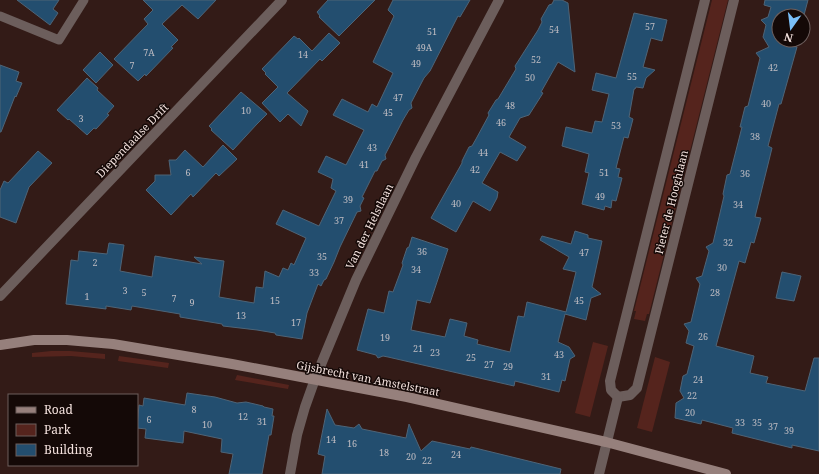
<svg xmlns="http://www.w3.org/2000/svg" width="819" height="474" font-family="'Noto Serif',serif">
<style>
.green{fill:#55241d}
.building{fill:#234e6f;stroke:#4e6477}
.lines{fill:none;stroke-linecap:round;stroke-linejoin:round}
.lane{stroke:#6c5e5c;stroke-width:9}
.street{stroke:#6c5e5c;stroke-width:10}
.secondary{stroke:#96807c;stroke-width:10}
.labels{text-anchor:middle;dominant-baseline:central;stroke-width:3;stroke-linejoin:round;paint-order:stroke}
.number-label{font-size:9px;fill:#bfbcc2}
.street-label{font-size:11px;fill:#f3e1dd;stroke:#140907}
</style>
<rect width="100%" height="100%" fill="#331b17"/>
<g class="green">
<polygon points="712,0 728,0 649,314 647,314 645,321 634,319 636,311 634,311"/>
<polygon points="593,342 608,346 590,417 575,413"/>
<polygon points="51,351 70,351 105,354 105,359 71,356 32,357 32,353"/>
<polygon points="119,356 169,363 168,368 118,361"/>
<polygon points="655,357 670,362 652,432 637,428"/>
<polygon points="237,375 289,385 288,389 235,380"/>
</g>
<g class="building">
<polygon points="17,0 59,0 53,9 58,13 50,25"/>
<polygon points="143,0 216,0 198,19 182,5 162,24 178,40 171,47 173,48 146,76 145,74 138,81 114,59 148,24 144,19 153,10"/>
<polygon points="328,0 375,0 339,36 319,17 320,16 317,12"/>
<polygon points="393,0 470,0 460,17 458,16 430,71 424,78 411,103 412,108 409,110 403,120 385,155 386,159 382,161 377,171 375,171 362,197 364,198 360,206 361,211 357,212 340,247 334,262 326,279 324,280 321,286 318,284 307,313 302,339 276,335 275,333 257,330 223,326 222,324 180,317 180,314 132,306 131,310 106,306 106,309 66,304 71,260 78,261 79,251 107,254 109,243 124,245 120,271 152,277 155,256 202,264 194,257 224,261 219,297 254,303 256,287 263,288 265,271 279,277 283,268 288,270 291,263 294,265 306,238 276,224 283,210 319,226 336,191 331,188 333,179 318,172 326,156 346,165 364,130 333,115 342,99 368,112 372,104 377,107 393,73 373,62 394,16 388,10"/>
<polygon points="554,0 562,0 568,3 575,72 558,62 541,92 543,93 529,115 520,118 509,137 526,147 517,161 500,152 482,183 498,192 497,198 490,211 473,201 456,232 431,218 462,163 462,161 469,147 472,146 476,139 489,115 488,113 496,100 498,99 516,69 515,66 538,30 542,22 541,19 549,5 552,4"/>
<polygon points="765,0 808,0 804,15 779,16 779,40 795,40 793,46 797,47 781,104 779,104 768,146 772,148 755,217 761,218 754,243 751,242 745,263 739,261 716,346 754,356 750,373 768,377 766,383 805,391 814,358 819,358 819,451 792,445 792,448 732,433 733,428 702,420 701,424 675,418 676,403 684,398 680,391 683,376 687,374 694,346 686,343 689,331 684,324 691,322 700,284 696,278 702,276 709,251 706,247 713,243 724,196 723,194 727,175 730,174 742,127 740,127 745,107 748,106 760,58 756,53 769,47 763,37 766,25 761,20 768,17 771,7 764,5"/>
<polygon points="634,13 667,20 662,41 651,38 643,67 655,70 646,78 643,88 636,87 635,89 634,89 629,117 633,119 628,138 624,137 616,168 620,169 618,177 622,178 616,201 612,200 611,208 605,206 604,210 582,204 589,173 585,172 589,154 562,146 566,127 592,133 595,121 602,122 609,94 592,90 596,73 616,78"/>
<polygon points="329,33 340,43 322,61 320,59 287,93 308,111 301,126 288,114 280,122 262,103 278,87 265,74 266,73 262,69 294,36 298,39 299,38 312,51"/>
<polygon points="100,52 113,65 96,83 83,70"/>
<polygon points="0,65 19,72 16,81 22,83 16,97 15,96 1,132 0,132"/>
<polygon points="87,78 98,88 97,90 114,106 107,114 109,115 96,129 94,128 87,135 69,119 68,120 57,110"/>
<polygon points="241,92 267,114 257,124 233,150 211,130 212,129 209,126"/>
<polygon points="223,145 237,159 219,176 216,173 193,197 191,194 171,215 146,190 155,181 155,175 171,175 169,160 176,160 185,150 203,167"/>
<polygon points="38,151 52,163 29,187 16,223 0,217 0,190 4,181 8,183"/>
<polygon points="575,231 588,235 588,238 602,241 592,287 601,294 591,298 586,320 565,314 558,342 569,347 575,356 570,359 565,381 562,380 559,392 515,381 514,386 388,357 383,356 378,358 376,355 357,350 368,309 384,313 389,291 393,292 403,265 402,263 407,248 409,247 412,237 448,249 430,303 417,300 411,330 445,337 450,319 467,323 464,336 478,340 477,344 510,352 518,316 524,317 527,302 566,312 576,272 563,269 569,257 540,240 542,236 571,244"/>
<polygon points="782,272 801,276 794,301 776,298"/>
<polygon points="187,393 215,397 237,403 246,402 263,406 264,407 273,409 272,416 274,416 271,435 269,435 262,474 229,474 233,454 221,452 222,439 184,431 183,443 145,438 146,429 137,428 139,405 143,406 144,398 185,405"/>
<polygon points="327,409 335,425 354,428 359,424 362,429 406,438 409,424 421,451 432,441 470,449 471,447 561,469 560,474 322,474 325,456 318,454"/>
</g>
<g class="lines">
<polyline class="lane" points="0,16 59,40 84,0"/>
<g class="street">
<polyline points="0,296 282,0"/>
<polyline points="618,397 630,395 637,388 734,0"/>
<polyline points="618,397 611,390 610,381 705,0"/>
<polyline points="290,474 297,435 305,407 315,379 356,280 416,157 499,0"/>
<polyline points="599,474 618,397"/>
</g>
<polyline class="secondary" points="0,345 34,340 67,340 113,344 232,364 407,397 606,442 726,474"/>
</g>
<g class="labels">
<g class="number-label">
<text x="650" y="26">57</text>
<text x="554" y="29">54</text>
<text x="432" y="31">51</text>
<text x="424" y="47">49A</text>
<text x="149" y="52">7A</text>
<text x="303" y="54">14</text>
<text x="536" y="59">52</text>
<text x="416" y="63">49</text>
<text x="132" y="65">7</text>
<text x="773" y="67">42</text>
<text x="632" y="76">55</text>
<text x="530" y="77">50</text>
<text x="398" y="97">47</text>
<text x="766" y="103">40</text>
<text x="510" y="105">48</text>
<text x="246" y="110">10</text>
<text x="388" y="112">45</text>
<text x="81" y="118">3</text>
<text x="501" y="122">46</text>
<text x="616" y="125">53</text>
<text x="755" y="136">38</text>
<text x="372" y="147">43</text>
<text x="483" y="152">44</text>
<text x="364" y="164">41</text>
<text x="475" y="169">42</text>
<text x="188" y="172">6</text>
<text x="604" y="172">51</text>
<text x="745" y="173">36</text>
<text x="600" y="196">49</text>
<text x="348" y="199">39</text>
<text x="456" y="203">40</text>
<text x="738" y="204">34</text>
<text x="339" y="220">37</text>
<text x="728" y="242">32</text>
<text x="422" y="251">36</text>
<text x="584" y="252">47</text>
<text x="322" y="256">35</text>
<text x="95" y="262">2</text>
<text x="722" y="267">30</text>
<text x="416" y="269">34</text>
<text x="314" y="272">33</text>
<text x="125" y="290">3</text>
<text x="144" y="292">5</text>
<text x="715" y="292">28</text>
<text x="87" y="296">1</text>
<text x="174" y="298">7</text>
<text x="275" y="300">15</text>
<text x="579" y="300">45</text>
<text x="192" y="302">9</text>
<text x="241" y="315">13</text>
<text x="296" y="322">17</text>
<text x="703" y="336">26</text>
<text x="385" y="337">19</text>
<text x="418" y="348">21</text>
<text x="435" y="352">23</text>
<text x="559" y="354">43</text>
<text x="471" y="357">25</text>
<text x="489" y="364">27</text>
<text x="508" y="366">29</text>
<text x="546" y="376">31</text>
<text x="698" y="379">24</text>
<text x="692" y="395">22</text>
<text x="194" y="409">8</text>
<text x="690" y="412">20</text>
<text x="243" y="416">12</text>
<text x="149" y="419">6</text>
<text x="262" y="421">31</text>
<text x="740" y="422">33</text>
<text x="757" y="422">35</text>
<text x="207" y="424">10</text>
<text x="773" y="426">37</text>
<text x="789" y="430">39</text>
<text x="331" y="439">14</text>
<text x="352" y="443">16</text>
<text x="384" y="452">18</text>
<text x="456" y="454">24</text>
<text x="411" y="456">20</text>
<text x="427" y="460">22</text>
</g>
<g class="street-label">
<text transform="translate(132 140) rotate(-46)">Diependaalse Drift</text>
<text transform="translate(671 202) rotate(-76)">Pieter de Hooghlaan</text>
<text transform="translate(369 226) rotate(-64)">Van der Helstlaan</text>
<text transform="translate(368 378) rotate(11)">Gijsbrecht van Amstelstraat</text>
</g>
</g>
<rect x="8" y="394" width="130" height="72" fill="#140907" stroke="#6d5f5d"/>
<rect x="16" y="407" width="20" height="6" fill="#96807c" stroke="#6d5f5d"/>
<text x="44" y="414" font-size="12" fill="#f3e1dd">Road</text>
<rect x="16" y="424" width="20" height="12" fill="#55241d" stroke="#6d5f5d"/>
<text x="44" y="434" font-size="12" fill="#f3e1dd">Park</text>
<rect x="16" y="444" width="20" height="12" fill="#234e6f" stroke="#6d5f5d"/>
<text x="44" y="454" font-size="12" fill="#f3e1dd">Building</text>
<g transform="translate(791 28) rotate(194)"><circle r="19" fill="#140907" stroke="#6d5f5d"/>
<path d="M0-3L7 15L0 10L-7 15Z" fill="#7abff8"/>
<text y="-6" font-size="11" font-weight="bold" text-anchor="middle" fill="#f3e1dd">N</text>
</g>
</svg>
